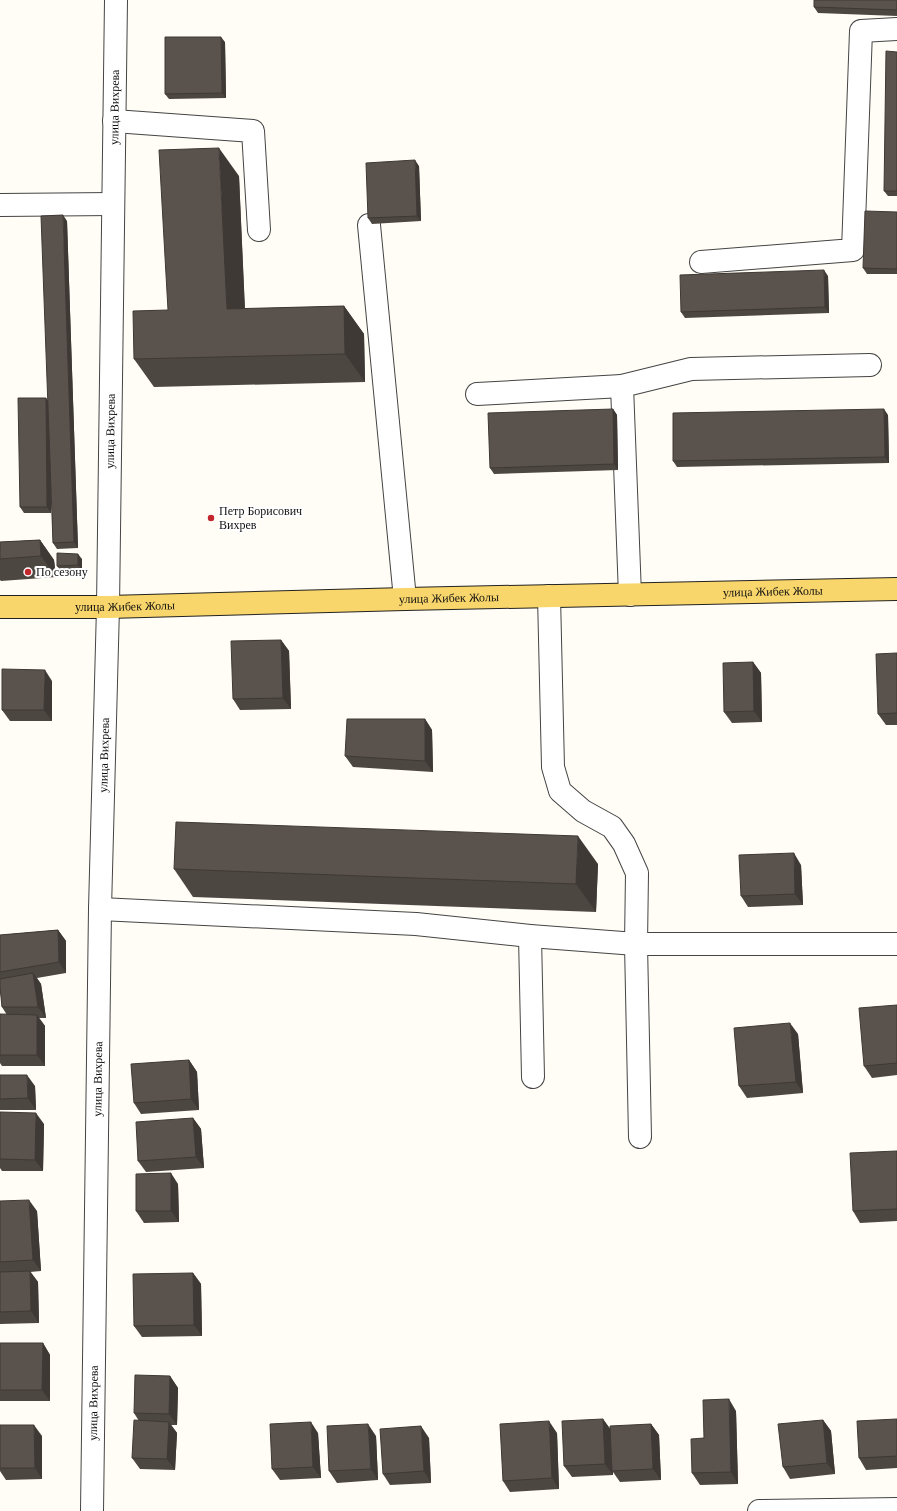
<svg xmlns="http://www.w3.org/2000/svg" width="897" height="1511" font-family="Georgia,serif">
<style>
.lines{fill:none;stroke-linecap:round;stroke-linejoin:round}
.minor-casing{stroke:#444;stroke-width:24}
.major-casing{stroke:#222;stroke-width:24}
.minor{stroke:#fff;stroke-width:22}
.major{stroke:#f9d66b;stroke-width:22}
.wall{fill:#4d4742}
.shaded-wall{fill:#3f3936}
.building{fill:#5a524d;stroke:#3f3936}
.poi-dot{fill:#c4262e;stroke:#fff;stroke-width:1.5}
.labels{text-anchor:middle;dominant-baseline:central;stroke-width:4;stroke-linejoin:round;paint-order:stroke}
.street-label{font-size:12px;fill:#111;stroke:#fff}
.poi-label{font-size:12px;fill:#111;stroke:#fff;text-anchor:start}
</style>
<rect width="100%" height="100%" fill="#fffdf5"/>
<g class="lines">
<defs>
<g id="minor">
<polyline points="114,121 253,131 259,230"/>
<polyline points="0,205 113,204"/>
<polyline points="369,225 405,599"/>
<polyline points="701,262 853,250 861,31 897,29"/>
<polyline points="477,394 622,386"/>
<polyline points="630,595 622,386 691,369 870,365"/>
<polyline points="549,596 553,767 560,791 583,811 612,827 624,844 637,873 636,944 640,1137"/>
<polyline points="100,909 416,924 530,936 636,944 897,944"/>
<polyline points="530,936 533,1077"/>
<path id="s1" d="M92,1511L100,909L108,607L116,0"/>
<polyline points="759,1511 897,1509"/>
</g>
<g id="major">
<path id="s2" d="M0,607H108L405,599L897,589"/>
</g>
</defs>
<use href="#minor" class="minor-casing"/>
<use href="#major" class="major-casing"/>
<use href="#minor" class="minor"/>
<use href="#major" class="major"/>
</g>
<g class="wall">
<polygon points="897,0 897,16 818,13 814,7"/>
<polygon points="225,42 226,98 169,99 165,94"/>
<polygon points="897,52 897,196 888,196 884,191"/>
<polygon points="419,166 421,221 372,224 368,218"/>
<polygon points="239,176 245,309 344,306 364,334 365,382 154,387 134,359 168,310"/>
<polygon points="897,212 897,274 867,274 863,268"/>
<polygon points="67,221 78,548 57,549 53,543 51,485 51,513 24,513 20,507 46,398 48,401"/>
<polygon points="828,276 829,313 685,318 681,312"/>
<polygon points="613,409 617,415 618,470 494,474 490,468"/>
<polygon points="888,415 889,463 677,467 673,461"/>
<polygon points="40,540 54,560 56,577 1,581 0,580 0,542"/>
<polygon points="82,559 82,571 61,571 57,566"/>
<polygon points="281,640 289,651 291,709 240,710 233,699"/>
<polygon points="897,653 897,725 886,725 878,714"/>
<polygon points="753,662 761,673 762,722 732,723 724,712"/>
<polygon points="52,681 52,721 10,721 2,710"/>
<polygon points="425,719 432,730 433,772 353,767 345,756"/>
<polygon points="598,864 596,912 193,897 174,869"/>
<polygon points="801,865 803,905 748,907 741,896"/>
<polygon points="58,930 66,941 66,973 37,978 41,984 46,1018 39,1018 45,1026 45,1066 2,1066 0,1063 0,1014 7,1015 2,1007 0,987 0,935"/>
<polygon points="897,1005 897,1075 872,1078 864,1066"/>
<polygon points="798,1034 803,1093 747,1098 739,1086"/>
<polygon points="189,1060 197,1072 199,1110 141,1114 134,1103"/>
<polygon points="0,1075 35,1086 36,1110 0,1110"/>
<polygon points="0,1112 44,1124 43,1171 2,1171 0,1168"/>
<polygon points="193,1118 201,1129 204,1168 146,1172 138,1161"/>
<polygon points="897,1151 897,1221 860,1223 853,1211"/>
<polygon points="178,1184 179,1222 144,1223 136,1211"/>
<polygon points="0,1201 37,1211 41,1271 30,1272 38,1282 39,1323 0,1324"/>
<polygon points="193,1273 201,1284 202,1336 142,1337 134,1326"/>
<polygon points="0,1343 43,1343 50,1355 50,1401 0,1401"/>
<polygon points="170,1376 178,1388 177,1425 171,1425 177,1433 175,1470 140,1469 132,1458 139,1421 134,1413"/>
<polygon points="736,1411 738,1484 700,1485 692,1473 704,1438"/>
<polygon points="603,1419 610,1429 651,1424 659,1435 661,1480 620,1482 613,1472 613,1475 572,1477 564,1466"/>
<polygon points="897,1419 897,1468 866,1470 859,1458"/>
<polygon points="823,1420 831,1431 835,1474 790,1479 783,1467"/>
<polygon points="0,1425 42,1436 42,1479 6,1480 0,1471"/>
<polygon points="318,1433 321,1478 280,1480 272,1469"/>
<polygon points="557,1433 559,1489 510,1492 503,1481"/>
<polygon points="376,1436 378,1480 337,1483 329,1471"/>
<polygon points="429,1438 431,1483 390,1485 383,1474"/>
</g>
<g class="shaded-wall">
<polygon points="221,37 225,42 226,98 222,93"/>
<polygon points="219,148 239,176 246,337 227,309"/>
<polygon points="415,160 419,166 421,221 417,216"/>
<polygon points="63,215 67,221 78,548 74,542"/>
<polygon points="824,270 828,276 829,313 825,307"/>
<polygon points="344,306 364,334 365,382 345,354"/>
<polygon points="46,398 50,404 51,513 47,507"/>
<polygon points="613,409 617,415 618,470 614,464"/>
<polygon points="884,409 888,415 889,463 885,457"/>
<polygon points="40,540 54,560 56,577 41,556"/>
<polygon points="78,554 82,559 82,571 78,565"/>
<polygon points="281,640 289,651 291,709 283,698"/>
<polygon points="753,662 761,673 762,722 754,711"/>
<polygon points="45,670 52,681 52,721 44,710"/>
<polygon points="425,719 432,730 433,772 425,761"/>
<polygon points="578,836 598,864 596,912 576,884"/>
<polygon points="794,853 801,865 803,905 795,894"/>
<polygon points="58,930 66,941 66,973 59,962"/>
<polygon points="33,973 41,984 46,1018 38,1007"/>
<polygon points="37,1015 45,1026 45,1066 37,1055"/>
<polygon points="790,1023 798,1034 803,1093 796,1082"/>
<polygon points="189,1060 197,1072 199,1110 191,1099"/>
<polygon points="27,1075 35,1086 36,1110 28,1098"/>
<polygon points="36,1113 44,1124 43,1171 35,1160"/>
<polygon points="193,1118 201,1129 204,1168 196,1157"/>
<polygon points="171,1173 178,1184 179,1222 171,1211"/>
<polygon points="29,1200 37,1211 41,1271 33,1260"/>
<polygon points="30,1271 38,1282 39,1323 31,1311"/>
<polygon points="193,1273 201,1284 202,1336 194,1325"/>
<polygon points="43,1343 50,1355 50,1401 42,1390"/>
<polygon points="170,1376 178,1388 177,1425 169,1414"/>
<polygon points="729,1399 736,1411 738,1484 731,1472"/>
<polygon points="603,1419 611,1430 612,1471 613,1472 613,1475 605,1464"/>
<polygon points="823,1420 831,1431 835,1474 827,1463"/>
<polygon points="549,1421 557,1433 559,1489 552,1478"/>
<polygon points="169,1422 177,1433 175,1470 167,1459"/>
<polygon points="311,1422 318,1433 321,1478 313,1467"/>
<polygon points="368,1424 376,1436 378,1480 371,1469"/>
<polygon points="651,1424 659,1435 661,1480 653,1469"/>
<polygon points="34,1425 42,1436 42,1479 35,1468"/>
<polygon points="421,1426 429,1438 431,1483 424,1471"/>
</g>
<g class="building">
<polygon points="814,0 897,0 897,10 814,7"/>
<polygon points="165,37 221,37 222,93 165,94"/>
<polygon points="886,51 897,52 897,191 884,191"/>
<polygon points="219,148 227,309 344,306 345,354 134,359 133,311 168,310 159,150"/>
<polygon points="415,160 417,216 368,218 366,163"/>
<polygon points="865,211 897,212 897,269 863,268"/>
<polygon points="63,215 74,542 53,543 41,216"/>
<polygon points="824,270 825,307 681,312 680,275"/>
<polygon points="18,398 46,398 47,507 20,507"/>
<polygon points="613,409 614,464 490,468 488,413"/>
<polygon points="884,409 885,457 673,461 673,413"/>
<polygon points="40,540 41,556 0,559 0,542"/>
<polygon points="57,553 78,554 78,565 57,566"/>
<polygon points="281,640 283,698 233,699 231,641"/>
<polygon points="897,653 897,713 878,714 876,654"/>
<polygon points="753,662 754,711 724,712 723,663"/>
<polygon points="2,669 45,670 44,710 2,710"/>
<polygon points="347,719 425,719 425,761 345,756"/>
<polygon points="176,822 578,836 576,884 174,869"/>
<polygon points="794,853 795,894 741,896 739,855"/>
<polygon points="58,930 59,962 0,972 0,935"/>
<polygon points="33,973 38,1007 2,1007 0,987 0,979"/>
<polygon points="897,1005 897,1063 864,1066 859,1008"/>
<polygon points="0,1014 37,1015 37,1055 0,1055"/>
<polygon points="790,1023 796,1082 739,1086 734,1028"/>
<polygon points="189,1060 191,1099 134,1103 131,1064"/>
<polygon points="0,1075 27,1075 28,1098 0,1099"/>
<polygon points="0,1112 36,1113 35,1160 0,1159"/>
<polygon points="193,1118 196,1157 138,1161 136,1122"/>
<polygon points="897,1151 897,1209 853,1211 850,1153"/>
<polygon points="171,1173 171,1211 136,1211 136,1174"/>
<polygon points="29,1200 33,1260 0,1262 0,1201"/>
<polygon points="30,1271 31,1311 0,1312 0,1272"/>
<polygon points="193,1273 194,1325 134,1326 133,1274"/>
<polygon points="0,1343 43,1343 42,1390 0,1390"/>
<polygon points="135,1375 170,1376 169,1414 134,1413"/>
<polygon points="729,1399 731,1472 692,1473 691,1439 704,1438 703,1400"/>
<polygon points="603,1419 605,1464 564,1466 562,1421"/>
<polygon points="897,1419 897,1456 859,1458 857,1421"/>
<polygon points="134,1420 169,1422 167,1459 132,1458"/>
<polygon points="823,1420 827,1463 783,1467 778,1424"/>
<polygon points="549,1421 552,1478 503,1481 500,1424"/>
<polygon points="311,1422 313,1467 272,1469 270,1424"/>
<polygon points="368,1424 371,1469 329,1471 327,1426"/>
<polygon points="651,1424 653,1469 612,1471 610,1426"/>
<polygon points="0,1425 34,1425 35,1468 0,1468"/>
<polygon points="421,1426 424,1471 383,1474 380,1429"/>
</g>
<g class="poi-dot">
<circle cx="211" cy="518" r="4"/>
<circle cx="28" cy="572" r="4"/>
</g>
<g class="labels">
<g class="street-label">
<text stroke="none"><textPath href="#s1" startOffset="1404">улица Вихрева</textPath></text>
<text stroke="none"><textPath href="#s1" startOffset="1080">улица Вихрева</textPath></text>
<text stroke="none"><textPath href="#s2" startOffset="773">улица Жибек Жолы</textPath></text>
<text stroke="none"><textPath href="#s2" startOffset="449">улица Жибек Жолы</textPath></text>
<text stroke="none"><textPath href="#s2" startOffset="125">улица Жибек Жолы</textPath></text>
<text stroke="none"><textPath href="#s1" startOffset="756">улица Вихрева</textPath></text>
<text stroke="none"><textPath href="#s1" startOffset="432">улица Вихрева</textPath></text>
<text stroke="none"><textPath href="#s1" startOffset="108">улица Вихрева</textPath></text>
</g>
<g class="poi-label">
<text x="219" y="511">Петр Борисович<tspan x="219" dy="14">Вихрев</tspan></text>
<text x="36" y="572">По сезону</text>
</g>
</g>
</svg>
